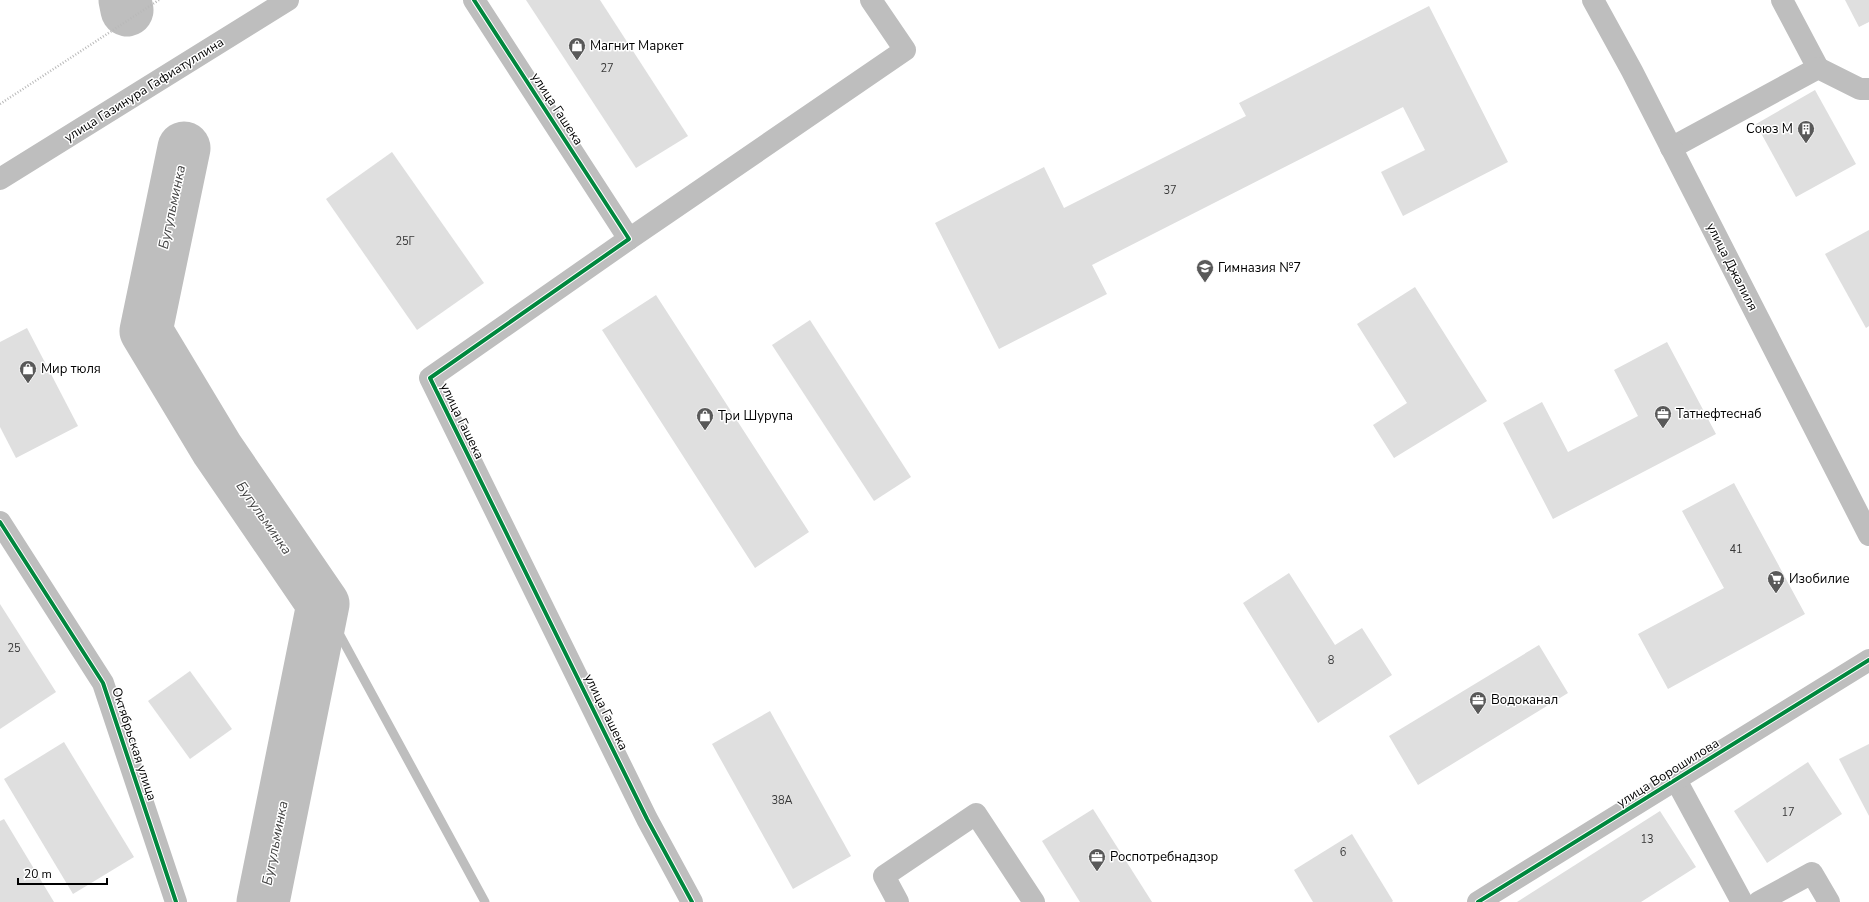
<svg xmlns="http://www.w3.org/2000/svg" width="1869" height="902" font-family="'Nunito Sans',sans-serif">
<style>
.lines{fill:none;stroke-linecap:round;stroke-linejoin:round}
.stream{stroke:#bebebe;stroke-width:9}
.river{stroke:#bebebe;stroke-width:53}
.building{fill:#dfdfdf}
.path{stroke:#b9b9b9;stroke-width:2.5;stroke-dasharray:1 2;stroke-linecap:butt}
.minor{stroke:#bebebe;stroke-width:22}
.major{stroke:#bebebe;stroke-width:22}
.cycleway-casing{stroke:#fff;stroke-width:6}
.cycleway{stroke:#00873e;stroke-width:4}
.labels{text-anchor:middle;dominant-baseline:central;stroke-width:3;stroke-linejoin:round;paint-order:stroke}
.number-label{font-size:11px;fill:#383838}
.poi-label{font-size:13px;fill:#000;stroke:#fff;text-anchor:start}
.street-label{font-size:13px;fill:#000;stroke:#fff}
.water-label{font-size:14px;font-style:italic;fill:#434343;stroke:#fff}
</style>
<rect width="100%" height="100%" fill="#fff"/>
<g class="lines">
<polyline class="stream" points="323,604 485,902"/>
<g class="river">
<polyline points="125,0 127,10"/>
<polyline points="184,148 146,331 217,449 323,604 263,902"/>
</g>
</g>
<g class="building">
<polygon points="526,0 600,0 688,136 636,168"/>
<polygon points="1845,0 1869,0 1869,22 1859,27"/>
<polygon points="1429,6 1508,162 1403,216 1381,172 1425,150 1403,107 1092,265 1107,294 999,349 935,223 1044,167 1064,208 1246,116 1239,103"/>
<polygon points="1815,90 1856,164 1796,197 1756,124"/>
<polygon points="392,152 484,283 417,330 326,199"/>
<polygon points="1869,230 1869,326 1866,328 1825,254"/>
<polygon points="1415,287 1487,401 1394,458 1373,425 1407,403 1357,324"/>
<polygon points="656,295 809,532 755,568 602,330"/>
<polygon points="810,320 911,477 874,501 772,345"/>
<polygon points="27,328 78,426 16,458 0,427 0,342"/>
<polygon points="1667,342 1716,434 1553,519 1503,423 1542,402 1568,452 1638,416 1614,370"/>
<polygon points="1734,483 1805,614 1668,689 1638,634 1724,588 1682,511"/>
<polygon points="1289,573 1335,645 1362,628 1392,675 1318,723 1243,603"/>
<polygon points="0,604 56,692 0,729"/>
<polygon points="1539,645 1568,693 1418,785 1389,736"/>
<polygon points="190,671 232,729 190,759 148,701"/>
<polygon points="770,711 851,856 793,889 712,744"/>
<polygon points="64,742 134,857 73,894 4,779"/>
<polygon points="1869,744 1869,816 1839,759"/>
<polygon points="1808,762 1842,814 1767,863 1734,811"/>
<polygon points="1093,809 1152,902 1080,902 1042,841"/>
<polygon points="1660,811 1696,867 1641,902 1517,902"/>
<polygon points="4,819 54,902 0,902 0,821"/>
<polygon points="1352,834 1393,901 1392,902 1313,902 1294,870"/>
</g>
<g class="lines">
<polyline class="path" points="0,104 159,0"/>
<g class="minor">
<polyline points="474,0 629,239 430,378 647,819 692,902"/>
<polyline points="1782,0 1818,68"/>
<polyline points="1671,148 1818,68 1860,89 1869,89"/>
<polyline points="629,239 905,50 871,0"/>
<polyline points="0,522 103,683 176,902"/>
<polyline points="1676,780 1742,902"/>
<polyline points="898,902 884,876 976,814 1034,902"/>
<polyline points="1478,902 1869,660"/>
<polyline points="1759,902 1812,873 1829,902"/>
</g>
<g class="major">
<polyline points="1593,0 1632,71 1869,535"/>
<polyline points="0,179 288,0"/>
</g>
<defs>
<g id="cycleway">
<polyline points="474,0 629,239 430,378 647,819 692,902"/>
<polyline points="0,522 103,683 176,902"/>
<polyline points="1478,902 1869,660"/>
</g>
</defs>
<use href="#cycleway" class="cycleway-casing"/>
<use href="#cycleway" class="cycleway"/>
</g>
<defs>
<symbol id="shop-pin" viewBox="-11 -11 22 30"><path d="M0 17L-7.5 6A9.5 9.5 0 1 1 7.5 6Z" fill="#595959" stroke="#fff"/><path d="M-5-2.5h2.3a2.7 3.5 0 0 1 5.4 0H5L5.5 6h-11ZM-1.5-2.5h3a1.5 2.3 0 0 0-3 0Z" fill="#fff"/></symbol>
<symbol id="building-pin" viewBox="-11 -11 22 30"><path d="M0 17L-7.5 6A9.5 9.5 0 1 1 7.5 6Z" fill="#595959" stroke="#fff"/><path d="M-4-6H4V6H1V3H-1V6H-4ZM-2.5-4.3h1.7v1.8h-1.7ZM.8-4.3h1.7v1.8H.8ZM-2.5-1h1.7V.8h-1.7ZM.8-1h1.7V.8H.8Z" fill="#fff"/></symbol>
<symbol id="school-pin" viewBox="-11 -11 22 30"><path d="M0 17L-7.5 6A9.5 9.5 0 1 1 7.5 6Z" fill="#595959" stroke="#fff"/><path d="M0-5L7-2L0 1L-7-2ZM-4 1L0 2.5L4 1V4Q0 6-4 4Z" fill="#fff"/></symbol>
<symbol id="office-pin" viewBox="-11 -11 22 30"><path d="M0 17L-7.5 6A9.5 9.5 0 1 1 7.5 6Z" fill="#595959" stroke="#fff"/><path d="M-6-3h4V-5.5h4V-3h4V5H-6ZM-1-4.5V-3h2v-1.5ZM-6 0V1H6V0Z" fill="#fff"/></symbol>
<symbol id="supermarket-pin" viewBox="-11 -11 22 30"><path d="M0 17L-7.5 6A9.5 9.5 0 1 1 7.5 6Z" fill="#595959" stroke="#fff"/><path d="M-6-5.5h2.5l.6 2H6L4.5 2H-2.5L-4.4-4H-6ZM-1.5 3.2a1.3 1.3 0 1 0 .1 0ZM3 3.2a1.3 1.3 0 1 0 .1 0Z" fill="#fff"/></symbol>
</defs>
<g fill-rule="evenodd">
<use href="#shop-pin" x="567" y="36" width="20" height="27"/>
<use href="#building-pin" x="1796" y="119" width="20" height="27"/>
<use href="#school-pin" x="1195" y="258" width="20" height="27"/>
<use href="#shop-pin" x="18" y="359" width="20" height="27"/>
<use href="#office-pin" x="1653" y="404" width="20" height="27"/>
<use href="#shop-pin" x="695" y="406" width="20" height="27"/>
<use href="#supermarket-pin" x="1766" y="569" width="20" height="27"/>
<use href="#office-pin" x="1468" y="690" width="20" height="27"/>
<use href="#office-pin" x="1087" y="847" width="20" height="27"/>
</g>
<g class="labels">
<g class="number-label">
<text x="607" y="68">27</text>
<text x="1170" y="190">37</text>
<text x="405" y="241">25Г</text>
<text x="1736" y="549">41</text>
<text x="14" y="648">25</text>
<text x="1331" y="660">8</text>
<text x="782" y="800">38А</text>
<text x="1788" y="812">17</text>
<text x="1647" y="839">13</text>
<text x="1343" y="852">6</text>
</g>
<g class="poi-label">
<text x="590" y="46">Магнит Маркет</text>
<text x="1793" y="129" text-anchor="end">Союз М</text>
<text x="1218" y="268">Гимназия №7</text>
<text x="41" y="369">Мир тюля</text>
<text x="1676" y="414">Татнефтеснаб</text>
<text x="718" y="416">Три Шурупа</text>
<text x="1789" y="579">Изобилие</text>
<text x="1491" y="700">Водоканал</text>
<text x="1110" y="857">Роспотребнадзор</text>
</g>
<g class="street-label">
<text transform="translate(144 90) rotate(-32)">улица Газинура Гафиатуллина</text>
<text transform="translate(557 109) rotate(57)">улица Гашека</text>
<text transform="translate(1732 267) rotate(63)">улица Джалиля</text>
<text transform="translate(462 421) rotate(64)">улица Гашека</text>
<text transform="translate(606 712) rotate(64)">улица Гашека</text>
<text transform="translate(134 744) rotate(72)">Октябрьская улица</text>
<text transform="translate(1668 773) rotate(-32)">улица Ворошилова</text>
</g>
<g class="water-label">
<text transform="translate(172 207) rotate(-78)">Бугульминка</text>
<text transform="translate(264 518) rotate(55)">Бугульминка</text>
<text transform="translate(275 843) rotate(-79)">Бугульминка</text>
</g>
</g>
<path d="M18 878v6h89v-6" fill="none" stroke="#000000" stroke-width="2"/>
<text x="24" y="878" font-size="12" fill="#000000" stroke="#ffffff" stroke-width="3" paint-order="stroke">20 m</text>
</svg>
